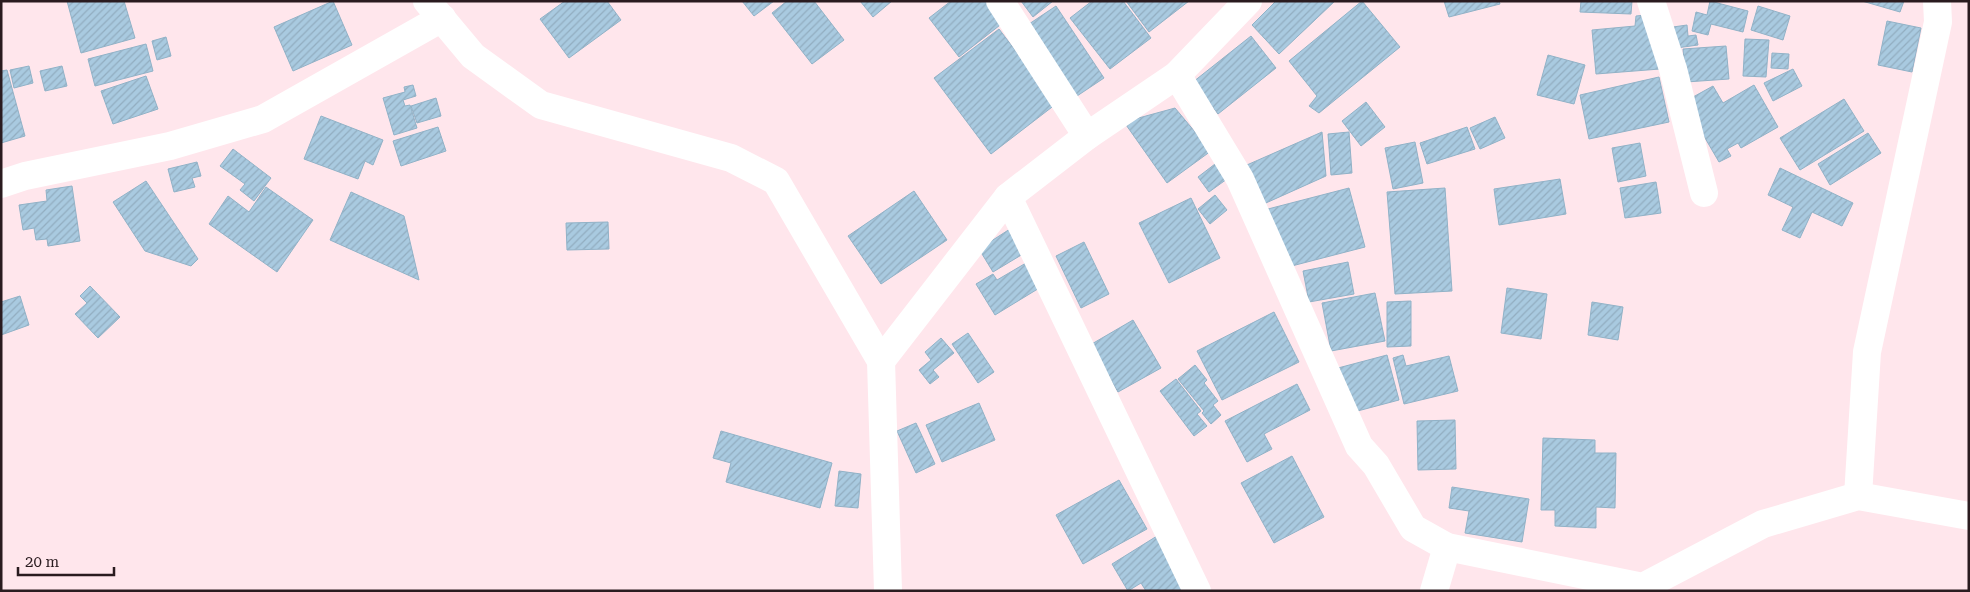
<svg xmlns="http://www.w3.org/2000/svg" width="1970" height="592" font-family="'Roboto Serif',serif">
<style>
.building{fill:url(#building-hatch);stroke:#91b2c7}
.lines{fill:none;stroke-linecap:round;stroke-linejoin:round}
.minor{stroke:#fff;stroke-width:28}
</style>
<defs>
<pattern id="building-hatch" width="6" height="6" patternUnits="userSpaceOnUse" patternTransform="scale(1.25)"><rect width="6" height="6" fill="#a9cae0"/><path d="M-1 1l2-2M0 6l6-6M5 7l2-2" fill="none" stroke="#92adc0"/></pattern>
</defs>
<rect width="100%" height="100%" fill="#ffe6ec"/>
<g class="building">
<polygon points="67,1 124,1 135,38 81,53"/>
<polygon points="333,1 352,45 293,71 274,27"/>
<polygon points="565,1 607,1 621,20 569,58 540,19"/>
<polygon points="742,1 774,1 754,16"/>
<polygon points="787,1 814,1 844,40 812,64 772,13"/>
<polygon points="860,1 892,1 873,17"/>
<polygon points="951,1 988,1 1004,22 959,57 929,18"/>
<polygon points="1021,1 1053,1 1033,17"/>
<polygon points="1092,1 1123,1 1151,38 1110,69 1070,18"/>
<polygon points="1126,1 1189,1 1149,32"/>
<polygon points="1276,1 1335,1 1279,54 1252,25"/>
<polygon points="1362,1 1400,47 1319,113 1309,106 1317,96 1289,61"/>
<polygon points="1444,1 1499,1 1500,4 1449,17"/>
<polygon points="1581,1 1632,1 1631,14 1580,12"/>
<polygon points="1710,1 1748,11 1743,32 1711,24 1708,35 1692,31 1696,12 1707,15"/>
<polygon points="1862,1 1904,1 1900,12"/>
<polygon points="1056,6 1104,78 1074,98 1026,26"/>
<polygon points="1758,6 1790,16 1783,40 1751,30"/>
<polygon points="1655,14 1660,69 1596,74 1592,30 1635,26 1636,16"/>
<polygon points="1887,21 1921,28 1912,72 1878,65"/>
<polygon points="1687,25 1688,36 1696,35 1698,45 1669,49 1666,28"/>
<polygon points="999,29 1056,104 991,154 934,78"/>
<polygon points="1251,36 1276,68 1218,114 1193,82"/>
<polygon points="166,37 171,56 157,60 152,41"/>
<polygon points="1745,39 1769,40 1766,77 1743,76"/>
<polygon points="146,44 153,71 95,86 88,59"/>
<polygon points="1726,46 1729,79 1686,82 1683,49"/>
<polygon points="1772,53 1789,54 1788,69 1771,68"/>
<polygon points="1548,55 1585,65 1574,104 1537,95"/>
<polygon points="29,66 33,83 14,88 10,70"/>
<polygon points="62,66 67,86 45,91 40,71"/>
<polygon points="1793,69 1802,86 1773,101 1764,83"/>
<polygon points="7,70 25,136 1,143 1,71"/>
<polygon points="146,76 158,109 113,124 101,91"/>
<polygon points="1659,77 1669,122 1589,139 1580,95"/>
<polygon points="413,85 416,96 403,100 405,106 410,105 417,128 394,135 383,98 405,92 404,87"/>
<polygon points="1754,85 1778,127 1741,148 1738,143 1727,149 1731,156 1719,162 1684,102 1713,86 1723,103"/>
<polygon points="436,98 441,116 417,123 411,106"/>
<polygon points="1844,99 1864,131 1800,170 1780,138"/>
<polygon points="1366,102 1385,127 1361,146 1342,121"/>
<polygon points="1175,108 1211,151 1167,183 1124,122"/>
<polygon points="321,116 383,140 373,165 365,161 358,179 304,159"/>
<polygon points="1495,117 1505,138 1480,149 1470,128"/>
<polygon points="438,127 446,151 401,166 393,141"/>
<polygon points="1467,127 1475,149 1427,164 1420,143"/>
<polygon points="1322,132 1326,176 1257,207 1240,168"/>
<polygon points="1349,132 1352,173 1331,175 1328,134"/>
<polygon points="1868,133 1881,153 1830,185 1818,164"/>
<polygon points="1415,142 1423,183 1393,189 1385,148"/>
<polygon points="1640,143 1646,176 1618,182 1612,148"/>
<polygon points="233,149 271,178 254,201 240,190 245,184 220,166"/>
<polygon points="197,162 201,176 192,178 195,187 174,192 168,169"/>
<polygon points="1215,164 1227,179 1209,192 1198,177"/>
<polygon points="1780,168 1853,203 1842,226 1812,212 1800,238 1782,230 1793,207 1768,195"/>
<polygon points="1560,179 1566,214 1499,225 1494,189"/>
<polygon points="146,181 198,259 191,266 145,251 113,202"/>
<polygon points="1656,182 1661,213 1625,218 1620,188"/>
<polygon points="72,186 80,241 48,246 47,239 36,240 34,228 23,230 19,205 47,201 46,190"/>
<polygon points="266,187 313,220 277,272 209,224 228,196 249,212"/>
<polygon points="1349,188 1365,247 1284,268 1268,209"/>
<polygon points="1445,188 1452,291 1395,294 1387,192"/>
<polygon points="914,191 947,240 881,284 848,236"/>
<polygon points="351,192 404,216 419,280 330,240"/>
<polygon points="1215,195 1227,210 1210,224 1198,209"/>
<polygon points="1191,198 1220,258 1169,283 1139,223"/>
<polygon points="608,222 609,249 567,250 566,223"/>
<polygon points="1013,227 1028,251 993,272 979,249"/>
<polygon points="1084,242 1109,294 1081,308 1056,256"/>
<polygon points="1348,262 1354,294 1309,302 1303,271"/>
<polygon points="1026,263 1041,287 995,315 976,284 993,274 997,280"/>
<polygon points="90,286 120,317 98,338 75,314 87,303 80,296"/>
<polygon points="1507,288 1547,294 1541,339 1501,333"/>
<polygon points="1375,293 1385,341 1331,351 1322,303"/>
<polygon points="20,296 29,325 1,335 1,302"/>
<polygon points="1411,301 1411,346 1387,347 1387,302"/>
<polygon points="1592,302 1623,307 1618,340 1588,335"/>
<polygon points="1274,312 1299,362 1222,400 1197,351"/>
<polygon points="1133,320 1161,368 1118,392 1090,345"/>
<polygon points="968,333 994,372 978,383 952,344"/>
<polygon points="941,338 954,353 933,370 939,377 930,384 919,370 931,360 925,352"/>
<polygon points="1387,355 1399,400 1350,413 1338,368"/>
<polygon points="1403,355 1406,366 1449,356 1458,391 1404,404 1393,358"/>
<polygon points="1195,365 1207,380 1204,383 1218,401 1213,405 1221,415 1211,424 1202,413 1204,411 1178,379"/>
<polygon points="1176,379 1201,411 1197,414 1207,426 1194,436 1160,391"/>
<polygon points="1297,384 1310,410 1264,434 1272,449 1247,462 1225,421"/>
<polygon points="979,403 995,440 942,462 926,425"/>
<polygon points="1455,420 1456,469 1418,470 1417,421"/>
<polygon points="916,423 935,464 916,473 897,431"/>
<polygon points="721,431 832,463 820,508 726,482 731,463 713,458"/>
<polygon points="1543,438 1595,440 1595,453 1616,453 1615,508 1596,507 1596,528 1555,526 1555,510 1541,510"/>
<polygon points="1292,456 1324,517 1274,543 1241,483"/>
<polygon points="839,471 861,474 858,508 835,506"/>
<polygon points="1119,480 1147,529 1083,564 1056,515"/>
<polygon points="1452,487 1529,499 1522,542 1465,533 1469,511 1449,508"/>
<polygon points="1157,536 1185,591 1146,591 1141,583 1128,591 1112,564"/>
</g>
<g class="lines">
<g class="minor">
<polyline points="427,1 473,56 541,105 731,158 776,181 881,361 888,591"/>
<polyline points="1000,1 1087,136"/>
<polyline points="1651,1 1673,69 1704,193"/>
<polyline points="1177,75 1240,179 1359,446 1376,465 1413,528 1447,547 1643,587 1763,524 1858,496 1969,516"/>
<polyline points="1,184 25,176 170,146 263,119 442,18"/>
<polyline points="1008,197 1197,591"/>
<polyline points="881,361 1008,197 1087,136 1177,75 1248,1"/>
<polyline points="1858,496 1867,352 1938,22 1937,1"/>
<polyline points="1434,591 1447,547"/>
</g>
</g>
<rect width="1970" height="592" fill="none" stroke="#2a1b1f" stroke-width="5"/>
<path d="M18 567v8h96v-8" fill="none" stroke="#2a1b1f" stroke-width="2.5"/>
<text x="25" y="567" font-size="15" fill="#2a1b1f" stroke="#ffe6ec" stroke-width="4" paint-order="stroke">20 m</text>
</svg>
